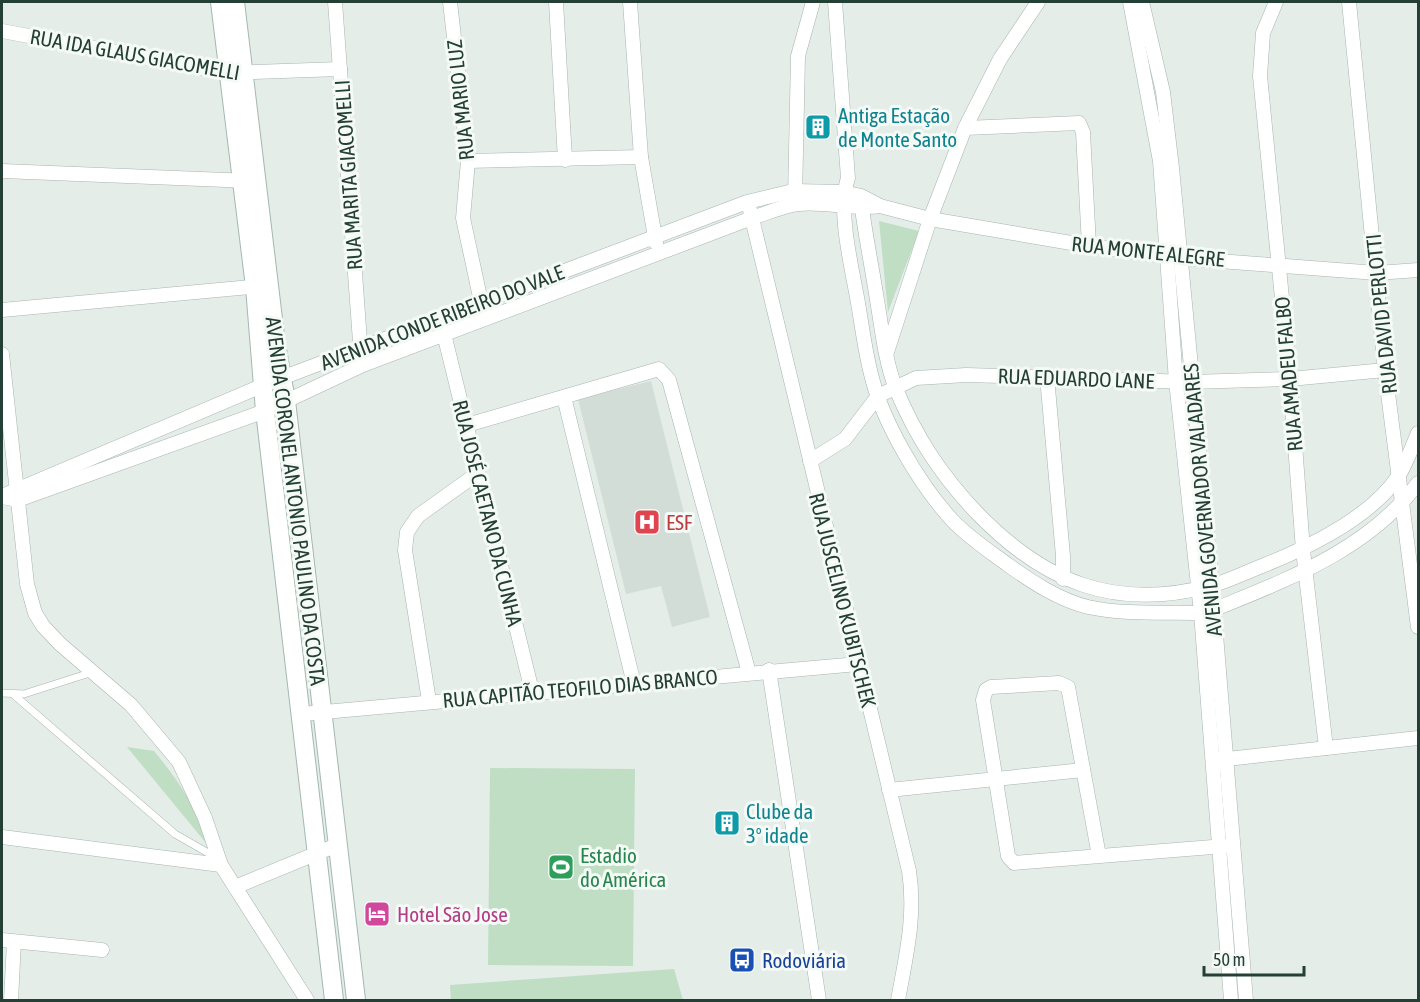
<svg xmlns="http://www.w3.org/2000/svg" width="1420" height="1002" font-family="'Asap Condensed',sans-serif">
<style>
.built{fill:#d3ddd8}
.green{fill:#bfdec4}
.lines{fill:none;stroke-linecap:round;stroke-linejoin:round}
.lane-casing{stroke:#a7b5af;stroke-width:8}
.street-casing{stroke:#a7b5af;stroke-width:15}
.secondary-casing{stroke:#a3b9af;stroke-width:20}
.lane{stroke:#fff;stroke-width:7}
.street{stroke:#fff;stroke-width:14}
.secondary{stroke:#fff;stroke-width:18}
.labels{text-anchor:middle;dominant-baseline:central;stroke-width:6;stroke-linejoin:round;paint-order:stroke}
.street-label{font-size:21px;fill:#243f35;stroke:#f5faf7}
.culture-label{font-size:21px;fill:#0d838f;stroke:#f5faf7;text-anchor:start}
.health-label{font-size:21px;fill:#be3a42;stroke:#f5faf7;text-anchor:start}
.leisure-label{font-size:21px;fill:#27864d;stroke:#f5faf7;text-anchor:start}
.hotel-label{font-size:21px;fill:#b23c85;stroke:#f5faf7;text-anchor:start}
.transit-label{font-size:21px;fill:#164399;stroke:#f5faf7;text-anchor:start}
</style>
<rect width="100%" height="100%" fill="#e5ede9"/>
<polygon class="built" points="651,381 710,617 672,627 661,586 626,594 578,399"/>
<g class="green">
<polygon points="879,221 919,231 888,312"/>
<path d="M127,747L154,751C181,783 200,815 215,854Z"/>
<polygon points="490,768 635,769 633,966 488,965"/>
<polygon points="674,969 683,1000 451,1000 450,985"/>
</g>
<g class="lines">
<defs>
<g id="lane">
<polyline points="2,693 24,694 93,672"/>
<polyline points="14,695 175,834 217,858"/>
</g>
<g id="street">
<polyline points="335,2 361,355"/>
<polyline points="450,2 468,161 463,218 483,311"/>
<polyline points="556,2 565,160"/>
<polyline points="630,2 641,157 656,243"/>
<path d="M835,2L848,178C837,210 852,268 858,303C862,326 865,351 871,374C882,421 919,484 952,520C968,537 989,551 1008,565C1032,582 1059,600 1088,607C1125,615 1163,612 1201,613L1213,610C1288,579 1368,550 1418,483"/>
<polyline points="1130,2 1160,161 1176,381 1201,613 1231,1000"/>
<polyline points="1142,2 1163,92 1172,168 1212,586 1246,1000"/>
<polyline points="1276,2 1263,33 1260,76 1290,379 1303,550 1326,748"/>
<polyline points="1349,2 1385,370 1418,627"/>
<polyline points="2,31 229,73 340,69"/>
<polyline points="965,128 1079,123 1083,132 1089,246"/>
<polyline points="468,161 641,157"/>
<polyline points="2,171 251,181"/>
<polyline points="795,198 798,56 813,2"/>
<path d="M861,201C865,234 872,267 877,300C882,329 885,361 896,389C916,437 941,475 977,513C1044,582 1114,611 1210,586C1226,582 1242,574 1257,568C1303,550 1371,518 1399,475C1407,462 1412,447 1418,433"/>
<path d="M750,210L909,871C916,916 906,956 898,1000"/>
<polyline points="2,310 262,286"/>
<polyline points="442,326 532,691"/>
<polyline points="887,352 930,219 965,128 1000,59 1038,2"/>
<polyline points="2,354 27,584 35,613 43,626 60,644 131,705 179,762 205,818 221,865 307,1000"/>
<polyline points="1047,377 1063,556 1063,579"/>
<polyline points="564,397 634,684"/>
<polyline points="467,425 659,369 669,380 749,673"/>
<polyline points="810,461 845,439 878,396 916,378 966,375 1191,382 1290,379 1385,370"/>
<polyline points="2,496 271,382 747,202 793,191 843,192 861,196 880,206 930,219 1089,246 1179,258 1377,273 1418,270"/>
<path d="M2,497L18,500L265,411L363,365L752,218C767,213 783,206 798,204C826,201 853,210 880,206"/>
<polyline points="769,670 819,1000"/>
<polyline points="429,701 405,550 407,532 418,516 478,473"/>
<polyline points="302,714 858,664"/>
<polyline points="1218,760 1418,738"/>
<polyline points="889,790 1083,770"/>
<polyline points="2,837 221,865"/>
<polyline points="1099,856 1068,687 1059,683 991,687 986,690 983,700 1008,856 1014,863 1225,846"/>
<polyline points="235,887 337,845"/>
<polyline points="2,940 102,950"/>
<polyline points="11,1000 14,942"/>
</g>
<g id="secondary">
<polyline points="220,2 255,287 265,411 334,1000"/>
<polyline points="235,2 276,344 286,401 356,1000"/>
</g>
</defs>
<use href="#lane" class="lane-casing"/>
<use href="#street" class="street-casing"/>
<use href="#secondary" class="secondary-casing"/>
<use href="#lane" class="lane"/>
<use href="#street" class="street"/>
<use href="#secondary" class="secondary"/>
</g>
<defs>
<symbol id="building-square" viewBox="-11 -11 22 22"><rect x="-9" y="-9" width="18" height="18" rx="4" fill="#0f9aa8" stroke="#f5faf7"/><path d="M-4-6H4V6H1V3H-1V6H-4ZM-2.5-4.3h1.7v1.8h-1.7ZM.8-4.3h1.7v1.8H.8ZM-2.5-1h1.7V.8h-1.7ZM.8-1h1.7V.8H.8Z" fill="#fff"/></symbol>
<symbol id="hospital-square" viewBox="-11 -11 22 22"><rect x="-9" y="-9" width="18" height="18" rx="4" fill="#e0444e" stroke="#f5faf7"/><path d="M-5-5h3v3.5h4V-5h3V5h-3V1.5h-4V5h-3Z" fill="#fff"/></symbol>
<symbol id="stadium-square" viewBox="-11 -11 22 22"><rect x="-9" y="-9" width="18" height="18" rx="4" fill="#2e9e5b" stroke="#f5faf7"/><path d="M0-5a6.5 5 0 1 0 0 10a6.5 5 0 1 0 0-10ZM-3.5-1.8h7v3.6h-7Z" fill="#fff"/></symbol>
<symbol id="hotel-square" viewBox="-11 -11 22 22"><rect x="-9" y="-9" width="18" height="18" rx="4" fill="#d1479c" stroke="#f5faf7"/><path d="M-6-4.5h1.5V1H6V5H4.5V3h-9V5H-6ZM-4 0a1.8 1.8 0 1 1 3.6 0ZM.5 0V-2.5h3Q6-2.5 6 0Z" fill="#fff"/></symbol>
<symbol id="bus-square" viewBox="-11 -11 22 22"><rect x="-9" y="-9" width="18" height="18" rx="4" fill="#1a4fb4" stroke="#f5faf7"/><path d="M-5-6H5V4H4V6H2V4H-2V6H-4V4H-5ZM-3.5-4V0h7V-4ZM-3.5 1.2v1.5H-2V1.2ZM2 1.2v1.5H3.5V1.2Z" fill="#fff"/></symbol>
</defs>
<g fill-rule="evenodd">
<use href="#building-square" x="803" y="112" width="30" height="30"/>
<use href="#hospital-square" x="632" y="507" width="30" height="30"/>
<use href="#building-square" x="712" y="808" width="30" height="30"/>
<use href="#stadium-square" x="546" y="852" width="30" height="30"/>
<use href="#hotel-square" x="362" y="899" width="30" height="30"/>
<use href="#bus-square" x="727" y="945" width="30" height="30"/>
</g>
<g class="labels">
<g class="street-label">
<text transform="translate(135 54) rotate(10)">RUA IDA GLAUS GIACOMELLI</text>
<text transform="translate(460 100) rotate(-96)">RUA MARIO LUZ</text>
<text transform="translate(348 175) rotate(-94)">RUA MARITA GIACOMELLI</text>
<text transform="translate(1148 251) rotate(6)">RUA MONTE ALEGRE</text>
<text transform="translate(1381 314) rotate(-96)">RUA DAVID PERLOTTI</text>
<text transform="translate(442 317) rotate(-21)">AVENIDA CONDE RIBEIRO DO VALE</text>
<text transform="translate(1288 374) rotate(-95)">RUA AMADEU FALBO</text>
<text transform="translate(1076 378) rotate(2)">RUA EDUARDO LANE</text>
<text transform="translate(1202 500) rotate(-95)">AVENIDA GOVERNADOR VALADARES</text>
<text transform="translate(296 501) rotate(83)">AVENIDA CORONEL ANTONIO PAULINO DA COSTA</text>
<text transform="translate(488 513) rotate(76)">RUA JOSÉ CAETANO DA CUNHA</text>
<text transform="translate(843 600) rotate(76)">RUA JUSCELINO KUBITSCHEK</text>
<text transform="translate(580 688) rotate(-5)">RUA CAPITÃO TEOFILO DIAS BRANCO</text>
</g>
<g class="culture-label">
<text x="838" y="115">Antiga Estação<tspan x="838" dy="24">de Monte Santo</tspan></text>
<text x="746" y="811">Clube da<tspan x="746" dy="24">3º idade</tspan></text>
</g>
<g class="health-label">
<text x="666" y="522">ESF</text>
</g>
<g class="leisure-label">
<text x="580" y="855">Estadio<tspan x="580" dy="24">do América</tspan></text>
</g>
<g class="hotel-label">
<text x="397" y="914">Hotel São Jose</text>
</g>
<g class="transit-label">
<text x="762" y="960">Rodoviária</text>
</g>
</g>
<rect width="1420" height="1002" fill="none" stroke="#243f35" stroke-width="6"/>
<path d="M1204 966v9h100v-9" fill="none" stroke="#243f35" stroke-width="3"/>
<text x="1213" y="966" font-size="18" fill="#243f35" stroke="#f5faf7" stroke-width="4.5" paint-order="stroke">50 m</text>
</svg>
